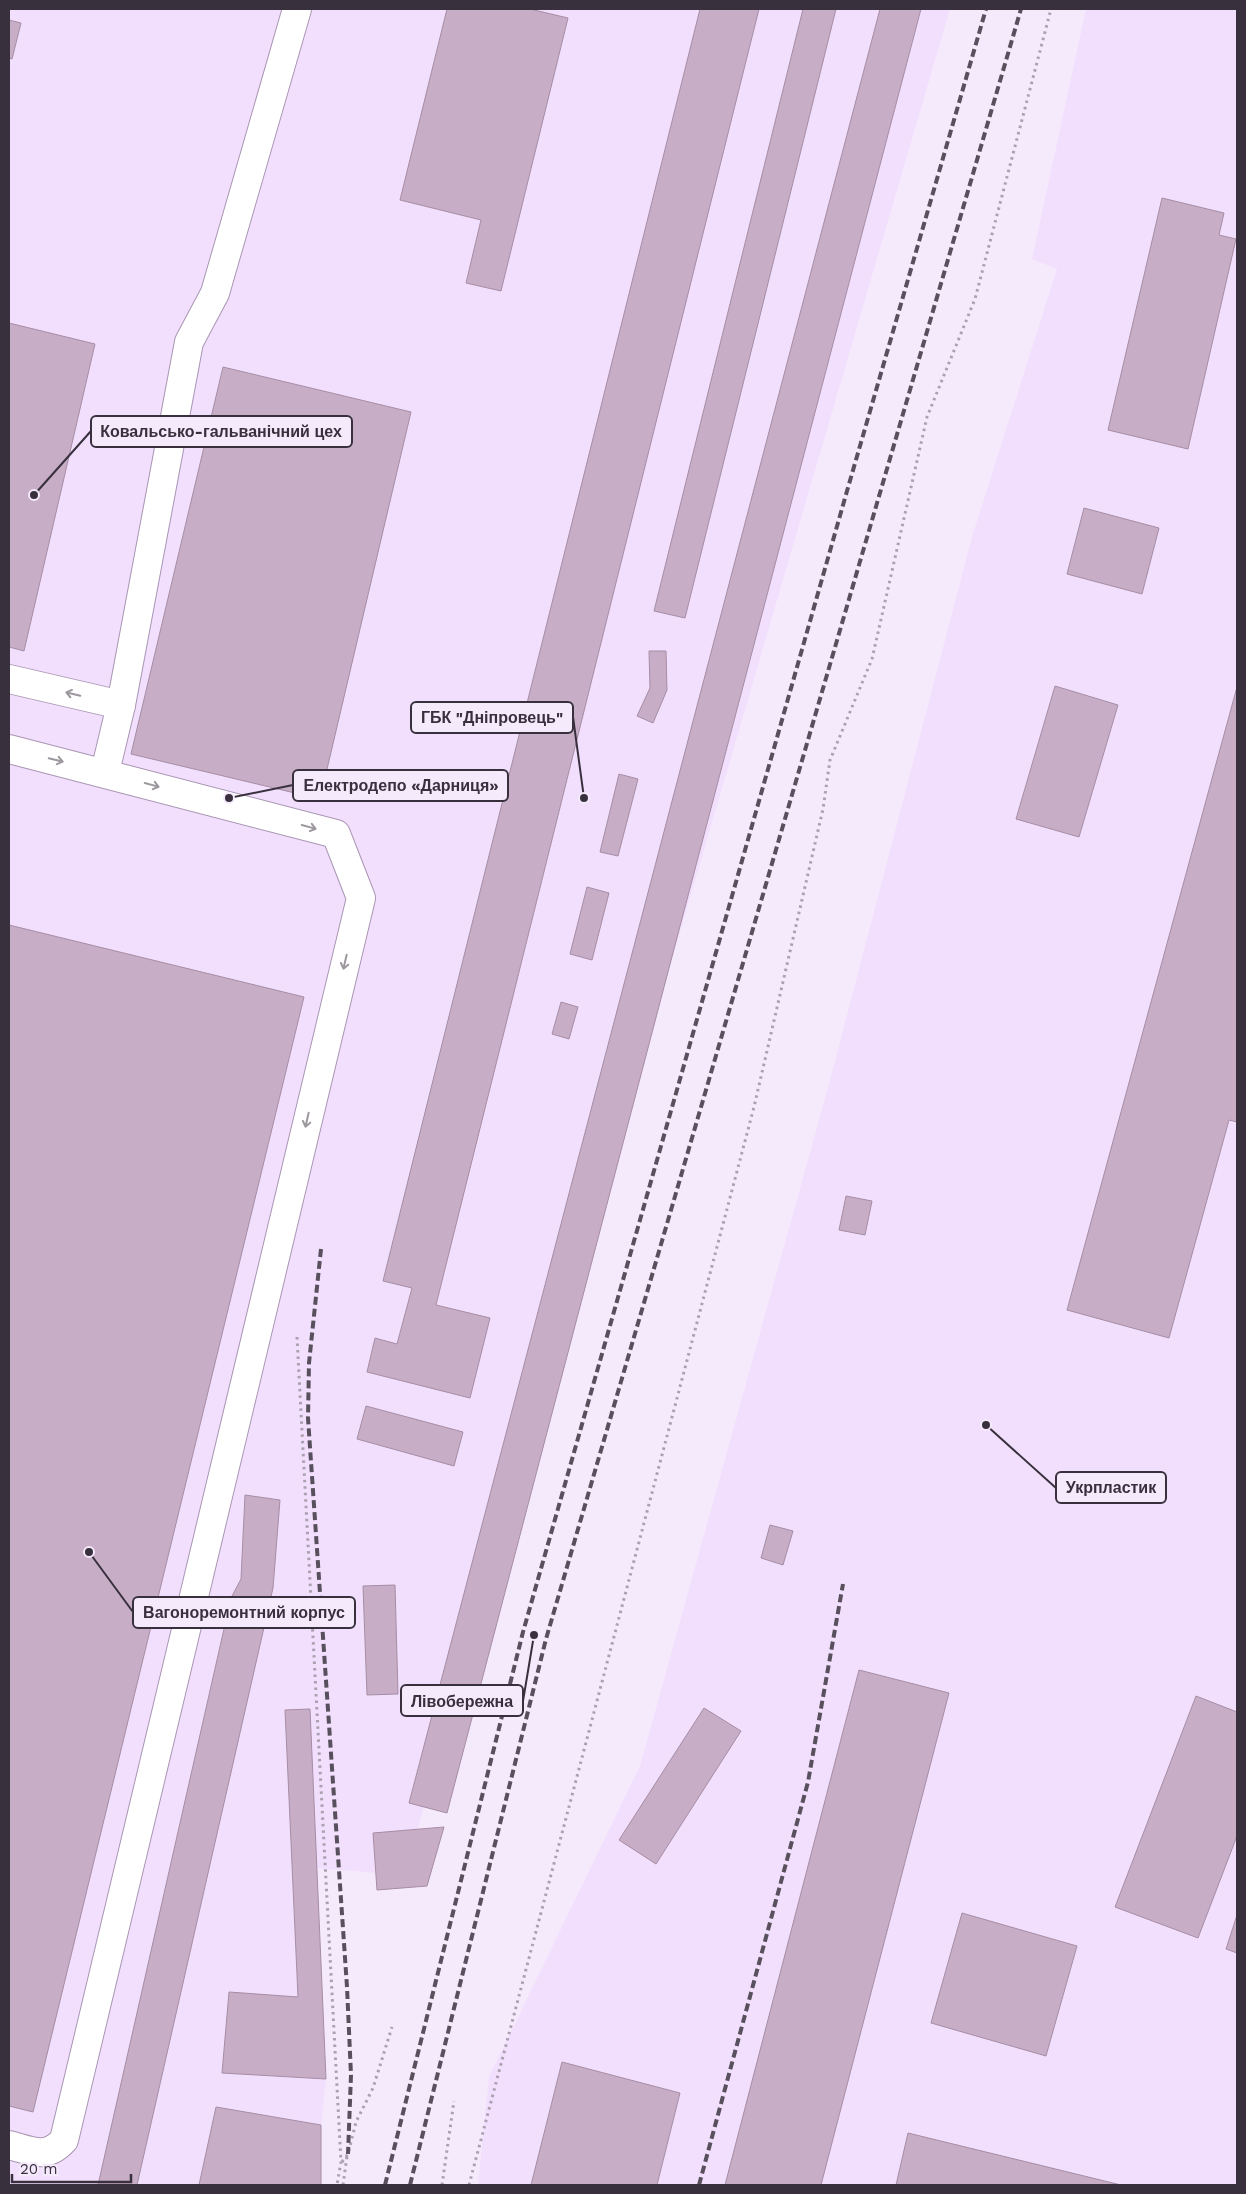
<svg xmlns="http://www.w3.org/2000/svg" width="1246" height="2194" font-family="'Work Sans',sans-serif">
<style>
.built{fill:#f2dffd}
.building{fill:#c7adc6;stroke:#a68da5}
.lines{fill:none;stroke-linecap:round;stroke-linejoin:round}
.minor-casing{stroke:#a996b3;stroke-width:30}
.path{stroke:#aaa0b0;stroke-width:3;stroke-dasharray:2.5 4;stroke-linecap:butt}
.minor{stroke:#fff;stroke-width:28}
.rail{stroke:#58505d;stroke-width:4;stroke-dasharray:8 4;stroke-linecap:butt}
.oneway{stroke:#9c989e}
.leader{fill:none;stroke:#38313d;stroke-width:2}
.callout-dot{fill:#38313d;stroke:#f5eafc;stroke-width:2}
.callout{fill:#f5eafc;stroke:#38313d;stroke-width:2}
.callout-label{font-size:16px;text-anchor:middle;font-weight:bold;fill:#38313d}
</style>
<rect width="100%" height="100%" fill="#f5eafc"/>
<g class="built">
<polygon points="9,9 950,9 404,1875 315,1868 326,2079 321,2125 321,2185 9,2185"/>
<polygon points="1086,9 1237,9 1237,2185 478,2185 489,2077 640,1766 829,1084 972,537 1057,269 1032,259"/>
</g>
<g class="building">
<polygon points="447,9 530,9 568,18 501,291 466,283 481,220 400,200"/>
<polygon points="700,9 759,9 436,1305 490,1318 470,1398 367,1372 375,1338 397,1344 412,1288 383,1281"/>
<polygon points="803,9 836,9 685,618 654,611"/>
<polygon points="880,9 921,9 447,1813 409,1803"/>
<polygon points="9,20 21,23 12,59 9,58"/>
<polygon points="1162,198 1224,213 1219,235 1236,239 1188,449 1108,430"/>
<polygon points="9,323 95,344 24,651 9,647"/>
<polygon points="223,367 411,412 320,799 131,754"/>
<polygon points="1084,508 1159,528 1142,594 1067,574"/>
<polygon points="649,651 666,651 667,690 653,723 637,716 650,688"/>
<polygon points="1055,686 1118,705 1079,837 1016,819"/>
<polygon points="1237,687 1237,1122 1229,1120 1169,1338 1067,1310"/>
<polygon points="619,774 638,779 618,856 600,852"/>
<polygon points="587,887 609,893 592,960 570,954"/>
<polygon points="9,925 304,997 33,2112 9,2106"/>
<polygon points="561,1002 578,1007 569,1039 552,1034"/>
<polygon points="846,1196 872,1201 865,1235 839,1230"/>
<polygon points="366,1406 463,1432 454,1466 357,1439"/>
<polygon points="245,1495 280,1500 273,1588 137,2185 98,2185 231,1598 241,1579"/>
<polygon points="770,1525 793,1531 783,1565 761,1558"/>
<polygon points="395,1585 398,1694 367,1695 363,1586"/>
<polygon points="859,1670 949,1693 821,2185 725,2185"/>
<polygon points="1196,1696 1237,1712 1237,1836 1198,1938 1115,1907"/>
<polygon points="704,1708 741,1731 656,1864 619,1840"/>
<polygon points="310,1709 326,2079 222,2073 229,1992 298,1997 285,1710"/>
<polygon points="444,1827 427,1886 377,1890 373,1833"/>
<polygon points="962,1913 1077,1946 1046,2056 931,2023"/>
<polygon points="1237,1915 1237,1953 1226,1949"/>
<polygon points="562,2062 680,2093 657,2185 531,2185"/>
<polygon points="216,2107 321,2125 321,2185 199,2185"/>
<polygon points="908,2133 1121,2185 896,2185"/>
</g>
<g class="lines">
<defs>
<g id="minor">
<polyline points="9,679 121,705"/>
<path d="M9,749L336,834L361,898L64,2140C46,2160 32,2151 9,2145"/>
<polyline points="105,772 121,705 189,342 215,293 297,9"/>
</g>
</defs>
<use href="#minor" class="minor-casing"/>
<g class="path">
<polyline points="297,1337 341,2162 337,2185"/>
<polyline points="342,2162 348,2154 356,2122 373,2088 392,2027"/>
<polyline points="343,2185 347,2156"/>
<polyline points="442,2185 454,2101"/>
<polyline points="469,2185 754,1107 823,809 830,760 872,659 927,417 975,299 1051,9"/>
</g>
<use href="#minor" class="minor"/>
<g class="rail">
<polyline points="321,1249 309,1363 308,1418 347,1987 351,2075 348,2154"/>
<polyline points="385,2185 523,1632 847,491 986,9"/>
<polyline points="410,2185 546,1639 1021,9"/>
<polyline points="699,2185 808,1782 843,1584"/>
</g>
</g>
<defs><path id="oneway-shaft" d="M-6 0H5M1.5-3L5.5 0L1.5 3" fill="none" stroke-width="1.6" stroke-linecap="round" stroke-linejoin="round" transform="scale(1.25)"/></defs>
<g class="oneway">
<use href="#oneway-shaft" transform="translate(73 694) rotate(-167)"/>
<use href="#oneway-shaft" transform="translate(56 760) rotate(14)"/>
<use href="#oneway-shaft" transform="translate(152 785) rotate(15)"/>
<use href="#oneway-shaft" transform="translate(309 827) rotate(15)"/>
<use href="#oneway-shaft" transform="translate(345 962) rotate(103)"/>
<use href="#oneway-shaft" transform="translate(307 1120) rotate(103)"/>
</g>
<path class="leader" d="M34 495L91 431M584 798L573 717M229 798L293 785M986 1425L1056 1488M89 1552L133 1612M534 1635L523 1701"/>
<g class="callout-dot">
<circle cx="34" cy="495" r="5"/>
<circle cx="584" cy="798" r="5"/>
<circle cx="229" cy="798" r="5"/>
<circle cx="986" cy="1425" r="5"/>
<circle cx="89" cy="1552" r="5"/>
<circle cx="534" cy="1635" r="5"/>
</g>
<g class="callout">
<rect x="91" y="416" width="261" height="31" rx="5"/>
<rect x="411" y="702" width="162" height="31" rx="5"/>
<rect x="293" y="770" width="215" height="31" rx="5"/>
<rect x="1056" y="1472" width="110" height="31" rx="5"/>
<rect x="133" y="1597" width="222" height="31" rx="5"/>
<rect x="401" y="1685" width="122" height="31" rx="5"/>
</g>
<g class="callout-label">
<text x="221" y="437">Ковальсько-гальванічний цех</text>
<text x="492" y="723">ГБК "Дніпровець"</text>
<text x="401" y="791">Електродепо «Дарниця»</text>
<text x="1111" y="1493">Укрпластик</text>
<text x="244" y="1618">Вагоноремонтний корпус</text>
<text x="462" y="1707">Лівобережна</text>
</g>
<rect width="1246" height="2194" fill="none" stroke="#38313d" stroke-width="20"/>
<path d="M12 2174v8h119v-8" fill="none" stroke="#38313d" stroke-width="2.5"/>
<text x="20" y="2174" font-size="15" fill="#38313d" stroke="#f5eafc" stroke-width="4" paint-order="stroke">20 m</text>
</svg>
